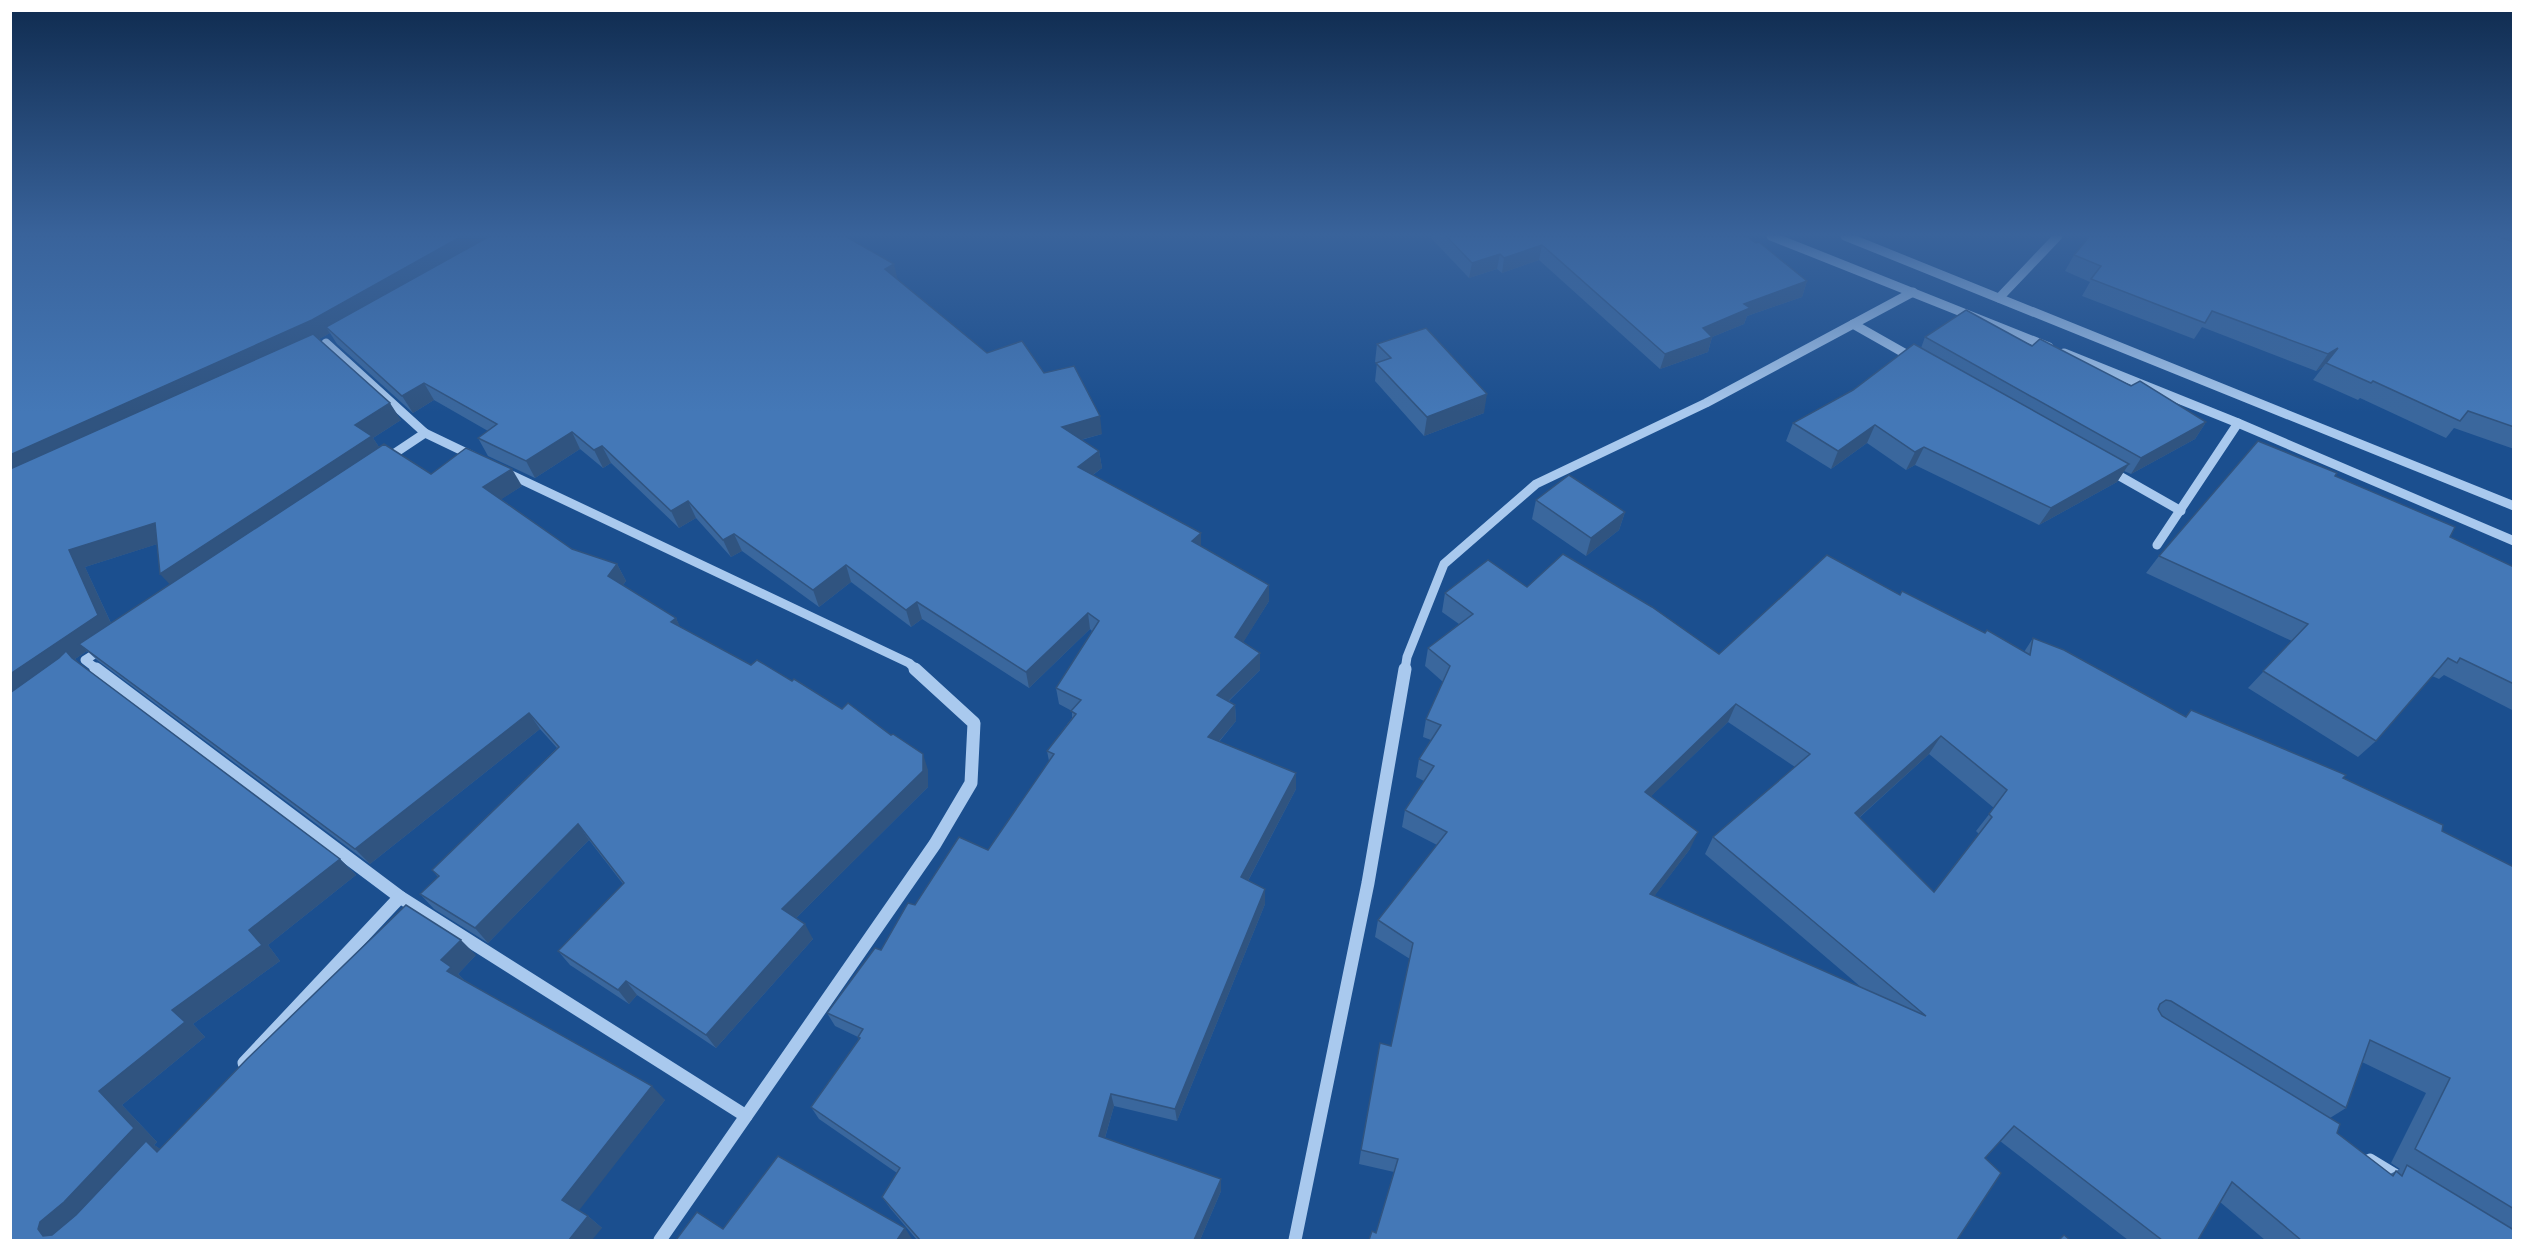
<svg xmlns="http://www.w3.org/2000/svg" width="2524" height="1251" font-family="'IBM Plex Sans',sans-serif">
<style>
.lines{fill:none;stroke-linecap:round;stroke-linejoin:round}
.minor-far1{stroke:#a9c9ee;stroke-width:9}
.minor{stroke:#a9c9ee;stroke-width:13}
.wall{fill:#3a679d;fill-rule:evenodd}
.shaded-wall{fill:#305480}
.building{fill:#4478b7;stroke:#305480;stroke-width:1.5;fill-rule:evenodd}
</style>
<rect width="100%" height="100%" fill="#1b4f8f"/>
<g class="lines">
<g class="minor-far1">
<polyline points="1771,236 2049,347"/>
<polyline points="1845,236 2514,506"/>
<polyline points="1999,298 2058,236"/>
<polyline points="1853,324 1913,358"/>
<polyline points="326,343 425,433 473,456"/>
<polyline points="2064,353 2238,423 2514,541"/>
<polyline points="386,459 425,433"/>
<polyline points="2109,470 2181,511"/>
<polyline points="503,471 909,663 917,670"/>
<polyline points="2157,545 2238,423"/>
<polyline points="98,670 85,660 104,648"/>
<polyline points="1405,670 1407,657 1444,564 1536,484 1706,403 1913,292"/>
</g>
<g class="minor">
<polyline points="96,669 400,897 746,1116"/>
<polyline points="244,1063 400,897"/>
<polyline points="2370,1160 2403,1180"/>
<polyline points="660,1240 935,844 971,783 974,723 915,669"/>
<polyline points="1295,1240 1368,883 1405,669"/>
</g>
</g>
<g class="wall">
<path d="M10,236L898,280L987,353L1044,373L1102,434L1081,440L1099,451L1102,468L1093,475L1201,546L1269,601L1243,642L1260,670L1229,701L1235,705L1236,721L1219,742L1296,773V789L1248,881L1265,889V904L1177,1121L1114,1106L1105,1138L1221,1179V1191L1200,1240H917L890,1208L882,1197L897,1173L819,1119L811,1107L859,1039L858,1037L835,1026L827,1013L881,950L915,905L988,850L1049,761L1047,751L1072,718V711L1059,704L1056,688L1092,631L1090,629L1029,688L922,619L911,627L851,582L819,607L742,551L731,557L696,518L679,528L611,463L603,468L580,449L535,478L488,456L478,438L488,431L434,400L413,413L337,344L330,333L319,339L401,420L373,438L379,447L431,474L522,486L501,499L572,549L617,564L626,581L623,585L676,618L680,628L928,770V787L796,918L813,939L716,1048L637,995L629,1004L570,965L558,951L623,884L589,840L488,943L434,909L420,894L438,877L432,870L557,748L540,729L370,864L97,660L87,651L75,659L81,665L340,859L356,875L268,945L280,961L193,1024L205,1037L122,1105L157,1142L154,1145L160,1149L476,955L458,974L464,980L665,1100L578,1210L588,1216L602,1228L10,1240L13,691L10,688ZM157,544L170,584L111,623L85,567Z"/>
<polygon points="1431,236 1746,236 1807,281 1802,297 1747,316 1744,324 1712,337 1708,352 1660,369 1539,260 1502,273 1497,269 1469,278 1431,238"/>
<polygon points="2090,236 2514,236 2514,449 2454,428 2446,438 2360,398 2358,400 2313,380 2323,367 2316,371 2202,327 2194,339 2082,296 2090,282 2065,271 2074,255"/>
<polygon points="1925,337 2032,346 2131,386 2206,422 2195,439 2131,474 2124,471 2117,482 2039,525 1915,465 1906,470 1867,443 1831,469 1786,441 1793,423 1853,390 1921,348"/>
<polygon points="1377,344 1484,413 1424,436 1375,381 1377,363 1375,362"/>
<polygon points="2335,476 2450,537 2514,567 2514,711 2444,675 2439,679 2432,676 2376,741 2358,757 2248,688 2292,641 2146,573 2159,556"/>
<polygon points="1536,500 1625,512 1619,530 1586,556 1532,519"/>
<path d="M1527,587L1719,654L1900,595L2024,652L2033,638L2185,717L2191,710L2343,778L2442,831L2514,867V1240H2265L2220,1202L2198,1240H2128L2000,1141L1376,1233L1394,1172L1359,1164L1361,1150L1391,1046L1410,959L1375,937L1378,920L1437,845L1402,827L1405,810L1424,781L1416,777L1419,759L1431,740L1423,737L1426,719L1443,682L1425,666L1428,648L1459,624L1442,612L1445,593ZM1728,722L1795,767L1713,837L1705,854L1862,988L1654,896L1690,849L1651,796ZM1929,754L1994,808L1976,831L1979,834L1934,892L1859,818ZM2362,1062L2426,1093L2391,1163L2400,1169L2390,1174L2337,1133L2330,1118L2346,1108Z"/>
</g>
<g class="shaded-wall">
<polygon points="462,236 501,236 326,327 330,333 323,337 10,479 10,455"/>
<polygon points="1542,245 1539,260 1502,273 1504,258"/>
<polygon points="1500,254 1497,269 1469,278 1472,263"/>
<polygon points="894,264 898,281 885,269"/>
<polygon points="1807,281 1802,297 1747,316 1744,324 1712,337 1708,352 1660,369 1665,354 1703,328 1744,304"/>
<polygon points="2338,348 2323,367 2316,371 2328,354"/>
<polygon points="424,383 434,400 413,413 402,396"/>
<polygon points="1487,394 1484,413 1424,436 1427,417"/>
<polygon points="390,403 401,420 373,438 383,453 176,591 160,574 355,425"/>
<polygon points="1100,416 1102,434 1065,444 1062,427"/>
<polygon points="2206,422 2195,439 2131,474 2141,458"/>
<polygon points="1875,425 1867,443 1831,469 1838,451"/>
<polygon points="572,432 580,449 535,478 526,461"/>
<polygon points="602,446 611,463 603,468 594,450"/>
<polygon points="1924,447 1915,465 1906,470 1915,452"/>
<polygon points="1099,451 1102,468 1080,484 1078,467"/>
<polygon points="2129,464 2117,482 2039,525 2051,508"/>
<polygon points="512,469 522,486 494,504 483,487"/>
<polygon points="688,501 696,518 679,528 671,511"/>
<polygon points="1625,512 1619,530 1586,556 1591,538"/>
<polygon points="155,523 170,540 85,567 115,632 79,644 87,651 75,659 85,668 20,697 10,688 10,674 69,550"/>
<polygon points="1201,533 1201,550 1192,541"/>
<polygon points="734,534 742,551 731,557 723,540"/>
<polygon points="617,564 626,581 617,592 608,576"/>
<polygon points="846,565 851,582 819,607 813,590"/>
<polygon points="1269,585 1269,601 1236,654 1235,637"/>
<polygon points="917,602 922,619 911,627 906,610"/>
<polygon points="1088,613 1090,629 1029,688 1026,672"/>
<polygon points="676,618 684,635 671,622"/>
<polygon points="1260,653 1260,670 1218,711 1217,695"/>
<polygon points="1736,704 1728,722 1638,809 1645,792"/>
<polygon points="1235,705 1236,721 1209,753 1208,737"/>
<polygon points="529,713 540,729 370,864 355,849"/>
<polygon points="1941,736 1929,754 1844,831 1855,813"/>
<polygon points="923,754 928,770 928,787 790,924 782,909"/>
<polygon points="1296,773 1296,789 1242,892 1241,877"/>
<polygon points="578,824 589,840 488,943 475,928"/>
<polygon points="1698,832 1690,849 1643,911 1650,894"/>
<polygon points="340,859 356,875 268,945 280,961 193,1024 205,1037 122,1105 157,1142 154,1145 169,1154 66,1234 43,1236 38,1229 40,1222 99,1091 172,1010 249,930"/>
<polygon points="1265,889 1265,904 1177,1121 1175,1109"/>
<polygon points="805,924 813,939 716,1048 706,1035"/>
<polygon points="461,940 476,955 458,974 466,982 447,971 441,960"/>
<polygon points="626,981 637,995 629,1004 618,990"/>
<polygon points="652,1086 665,1100 577,1213 562,1200"/>
<polygon points="1111,1094 1114,1106 1102,1148 1099,1136"/>
<polygon points="1221,1179 1221,1191 1200,1240 1194,1240"/>
<polygon points="588,1216 602,1228 592,1240 569,1240"/>
<polygon points="905,1228 912,1239 911,1240 897,1240"/>
</g>
<g class="building">
<polygon points="10,236 462,236 312,320 10,455"/>
<polygon points="490,236 845,236 894,264 885,269 987,353 1022,341 1044,373 1074,366 1100,416 1062,427 1099,451 1078,467 1201,533 1192,541 1269,585 1235,637 1260,653 1217,695 1235,705 1208,737 1296,773 1241,877 1265,889 1175,1109 1111,1094 1099,1136 1221,1179 1194,1240 920,1240 882,1197 900,1168 811,1107 860,1038 858,1037 863,1029 827,1013 875,948 881,950 908,903 915,905 959,837 988,850 1054,754 1047,751 1076,714 1071,711 1081,700 1056,688 1099,621 1088,613 1026,672 917,602 906,610 846,565 813,590 734,534 723,540 688,501 671,511 602,446 594,450 572,432 526,461 478,438 497,424 424,383 402,396 326,327"/>
<polygon points="1446,236 1746,236 1756,243 1759,242 1807,281 1744,304 1750,308 1703,328 1712,337 1665,354 1542,245 1504,258 1500,254 1472,263"/>
<polygon points="2090,236 2497,236 2514,242 2514,427 2468,411 2460,421 2373,381 2371,383 2326,363 2338,348 2328,354 2212,311 2205,323 2091,279 2101,266 2074,255"/>
<polygon points="1966,310 2032,346 2040,339 2131,386 2140,381 2206,422 2141,458 1925,337"/>
<polygon points="1426,328 1487,394 1427,417 1376,363 1391,358 1377,344"/>
<polygon points="313,334 390,403 355,425 372,436 160,574 155,523 69,550 98,615 10,674 10,469"/>
<polygon points="1914,344 2129,464 2051,508 1924,447 1915,452 1875,425 1838,451 1793,423 1853,390"/>
<polygon points="2258,441 2337,473 2335,476 2455,527 2450,537 2514,567 2514,684 2460,658 2457,663 2448,658 2376,741 2263,671 2308,624 2159,556"/>
<polygon points="384,444 431,474 466,448 512,469 483,487 572,549 617,564 608,576 676,618 671,622 751,665 757,660 792,681 794,679 842,709 848,703 891,735 893,734 923,754 923,771 782,909 805,924 706,1035 626,981 618,990 558,951 624,883 578,824 475,928 420,894 439,876 432,870 559,747 529,713 355,849 79,644"/>
<polygon points="1569,475 1625,512 1591,538 1536,500"/>
<path d="M1563,554L1652,607L1719,654L1827,555L1900,595L1902,591L1985,633L1987,630L2030,655L2033,638L2064,650L2186,717L2191,710L2346,775L2343,778L2443,825L2442,831L2514,867V1209L2415,1149L2450,1078L2370,1040L2346,1108L2171,1001L2166,1000L2160,1004L2158,1009L2162,1016L2340,1124L2337,1133L2393,1176L2396,1171L2402,1176L2407,1165L2514,1230V1240H2301L2232,1182L2198,1240H2162L2014,1126L1985,1158L2001,1173L1957,1240H1369L1372,1231L1376,1233L1398,1159L1361,1150L1380,1043L1391,1046L1413,943L1378,920L1447,832L1405,810L1434,766L1419,759L1441,725L1426,719L1450,666L1428,648L1473,614L1445,593L1488,560L1527,587ZM1736,704L1810,754L1713,837L1926,1016L1650,894L1698,832L1645,792ZM1941,736L2007,790L1989,814L1992,817L1934,892L1855,813Z"/>
<polygon points="66,651 72,658 340,859 249,930 262,945 172,1010 185,1022 99,1091 134,1128 64,1202 40,1222 38,1229 43,1236 52,1235 76,1215 146,1141 157,1152 247,1059 406,905 461,940 441,960 451,967 447,971 652,1086 562,1200 588,1216 569,1240 10,1240 10,693 59,658"/>
<polygon points="778,1156 905,1228 897,1240 676,1240 697,1212 723,1229"/>
<polygon points="2064,1235 2070,1240 2059,1240"/>
</g>
<linearGradient id="sky" x2="0" y2="1"><stop stop-color="#0f2b4f"/><stop offset="0.57" stop-color="#39639b"/><stop offset="1" stop-color="#39639b" stop-opacity="0"/></linearGradient>
<rect width="2524" height="412" fill="url(#sky)"/>
<rect width="2524" height="1251" fill="none" stroke="#ffffff" stroke-width="24"/>
</svg>
